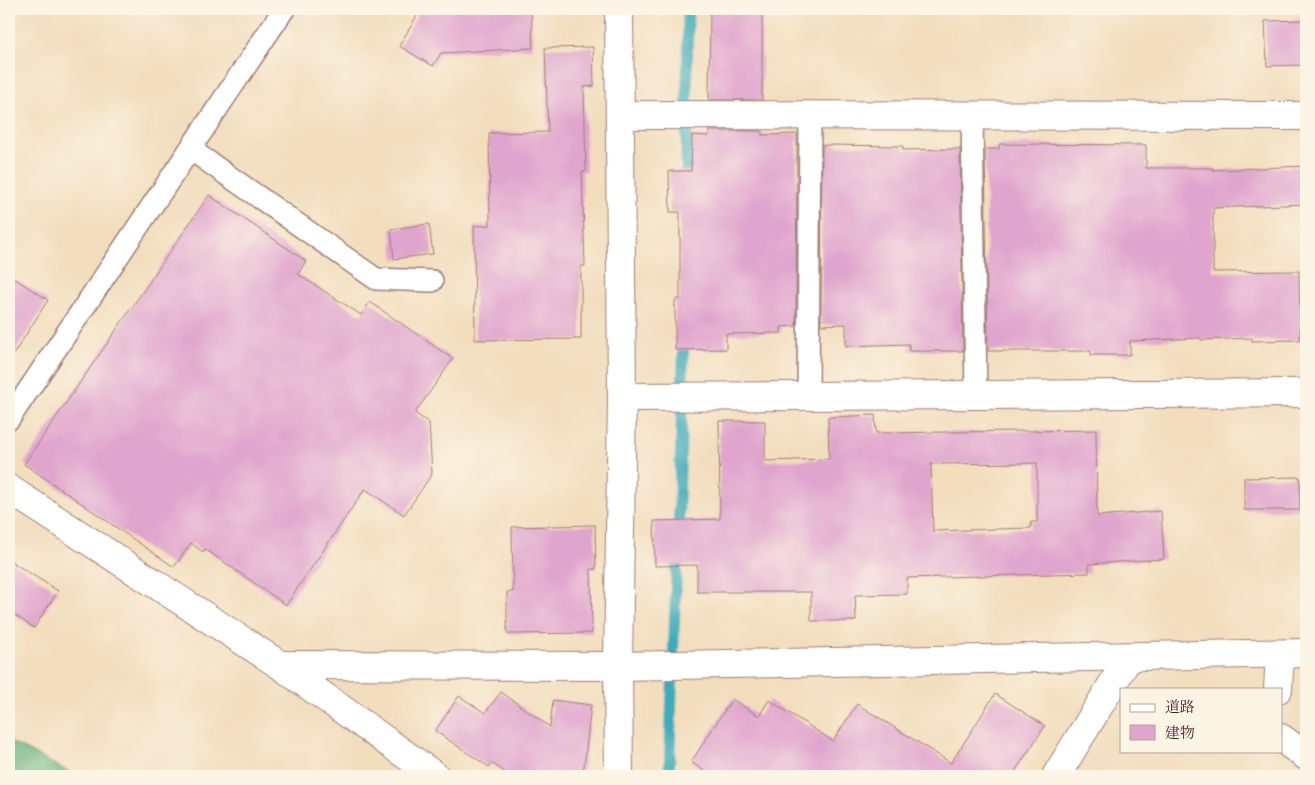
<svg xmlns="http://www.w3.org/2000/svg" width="1315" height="785" font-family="'Gentium Book Plus','Noto Serif JP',serif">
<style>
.forest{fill:#68b27a;stroke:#596852}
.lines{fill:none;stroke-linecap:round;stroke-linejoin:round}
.stream{stroke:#3cabb9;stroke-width:11}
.building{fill:#e0a5ce;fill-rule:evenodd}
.service-casing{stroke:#9e7e74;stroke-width:24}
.minor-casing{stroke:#9e7e74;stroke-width:30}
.service{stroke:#fff;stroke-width:21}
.minor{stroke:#fff;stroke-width:28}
</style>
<rect width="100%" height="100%" fill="#fcf5e5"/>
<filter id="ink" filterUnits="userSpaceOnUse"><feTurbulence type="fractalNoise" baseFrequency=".02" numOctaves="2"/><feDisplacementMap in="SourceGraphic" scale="10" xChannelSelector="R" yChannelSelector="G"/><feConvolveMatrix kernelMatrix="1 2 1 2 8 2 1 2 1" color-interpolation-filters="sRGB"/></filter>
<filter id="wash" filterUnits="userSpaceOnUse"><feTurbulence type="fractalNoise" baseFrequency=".0096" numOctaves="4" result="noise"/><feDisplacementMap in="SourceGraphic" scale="20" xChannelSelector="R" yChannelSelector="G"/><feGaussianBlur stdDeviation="1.12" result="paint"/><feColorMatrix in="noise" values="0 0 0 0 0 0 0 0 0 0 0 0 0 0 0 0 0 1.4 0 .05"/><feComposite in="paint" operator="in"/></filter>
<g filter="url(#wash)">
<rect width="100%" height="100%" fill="#f2ddbd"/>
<polygon class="forest" points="9,741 77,776 9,776"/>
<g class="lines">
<g class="stream">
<polyline points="686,185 688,9"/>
<polyline points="678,535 684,336"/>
<polyline points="669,776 677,551"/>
</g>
</g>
<g id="blocks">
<g class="building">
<polygon points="421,9 531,9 533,48 441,53 433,66 399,46"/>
<polygon points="710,9 762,9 762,100 709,100"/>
<polygon points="1306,20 1306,65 1267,66 1265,21"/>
<polygon points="593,47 594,86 584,87 586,171 582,172 585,266 581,266 581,339 475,340 474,226 490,225 489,133 548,132 545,48"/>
<polygon points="709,131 762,131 762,135 797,134 796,326 781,327 781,333 726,334 726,349 675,350 675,300 680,299 680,212 670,212 669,171 691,171 692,135 709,136"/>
<polygon points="999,144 1146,145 1146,168 1213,168 1213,170 1306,166 1306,204 1213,208 1213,272 1299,271 1300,340 1252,341 1252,338 1201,340 1201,338 1130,341 1130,355 1091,355 1091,351 988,351 985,149 999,149"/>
<polygon points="822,145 903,146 903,150 960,149 963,351 909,351 909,344 846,346 846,324 821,325"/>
<polygon points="209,195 306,261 298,274 361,315 370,302 453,359 415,413 429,423 432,474 404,515 365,489 286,605 205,549 203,552 191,543 174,567 24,464"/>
<polygon points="429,224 433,254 394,259 391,229"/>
<polygon points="9,275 48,300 9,361"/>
<path d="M875,415L876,433L1096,430L1097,516L1161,511L1164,559L1089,564V573L907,578V594L855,595L856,621H811V592H697V565L655,566L654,521L720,519L719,421H765V461L829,459L828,417ZM1037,463V522H1031V528L933,531L931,464Z"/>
<polygon points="1300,477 1300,510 1244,510 1244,478"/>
<polygon points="595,525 596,569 591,569 592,633 507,634 507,592 513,592 512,527"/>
<polygon points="9,560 58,591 34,628 9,611"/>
<polygon points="501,692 550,727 553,700 591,705 584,767 577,776 511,776 491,763 489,767 435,731 459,696 485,713"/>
<polygon points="995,694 1045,726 1012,776 712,776 691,762 732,699 759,716 769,700 833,741 857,704 951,763"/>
</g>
</g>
</g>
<g filter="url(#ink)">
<use href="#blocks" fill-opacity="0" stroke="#9e7e74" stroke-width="1"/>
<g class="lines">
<defs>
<g id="service">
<polyline points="972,115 976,395"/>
<polyline points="190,149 376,279 432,281"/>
<polyline points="808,396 810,115"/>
<polyline points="9,419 284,9"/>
</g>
<g id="minor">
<polyline points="619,9 622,397 618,666 619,776"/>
<polyline points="620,115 1306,116"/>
<polyline points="622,397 1306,393"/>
<polyline points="9,489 280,665 435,776"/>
<polyline points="280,665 618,666 1306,653"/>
<polyline points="1278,689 1280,654"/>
<polyline points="1281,738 1306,756"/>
<polyline points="1056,776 1129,657"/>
</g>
</defs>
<use href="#service" class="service-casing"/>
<use href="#minor" class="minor-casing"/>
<use href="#service" class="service"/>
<use href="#minor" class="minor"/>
</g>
</g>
<rect width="1315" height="785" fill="none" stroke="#fcf5e5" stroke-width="30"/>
<rect x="1120" y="688" width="162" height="65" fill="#fcf5e5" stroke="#b59f9b"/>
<rect x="1130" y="704" width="25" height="8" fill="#ffffff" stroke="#b59f9b"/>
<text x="1165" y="712" font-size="15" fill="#4a1f2b">道路</text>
<rect x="1130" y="725" width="25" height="15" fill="#e0a5ce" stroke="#b59f9b"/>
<text x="1165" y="738" font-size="15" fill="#4a1f2b">建物</text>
</svg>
